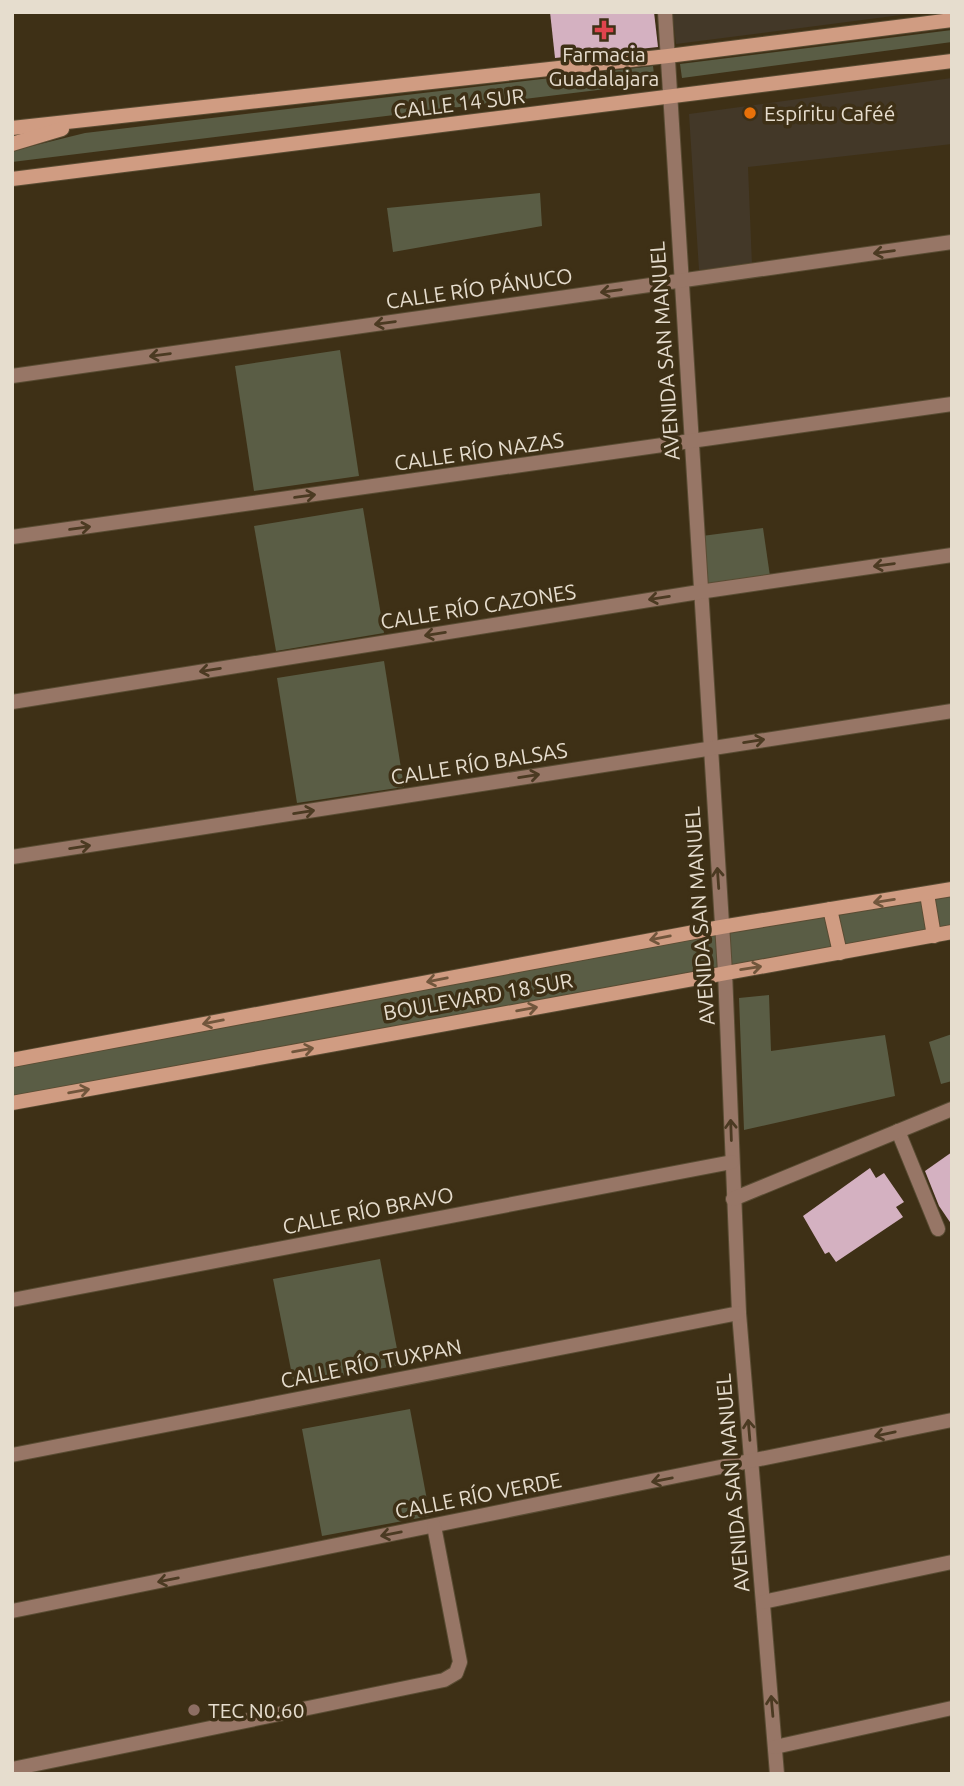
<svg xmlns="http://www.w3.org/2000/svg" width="964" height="1786" font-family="Ubuntu,sans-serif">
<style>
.commercial{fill:#433828}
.green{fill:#5a5d45}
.building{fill:#d4b1c1}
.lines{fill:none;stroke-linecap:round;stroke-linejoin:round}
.minor-casing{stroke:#594c33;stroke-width:16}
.secondary-casing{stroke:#594c33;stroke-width:16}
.minor{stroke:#977666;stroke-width:14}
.secondary{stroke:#d09c82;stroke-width:14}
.oneway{stroke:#4b3a22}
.oneway2{stroke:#71563c}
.health-dot{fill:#e0444e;stroke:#3e3016;stroke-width:2.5}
.food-dot{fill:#e8710a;stroke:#3e3016;stroke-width:2.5}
.education-dot{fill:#8d6e63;stroke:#3e3016;stroke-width:2.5}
.labels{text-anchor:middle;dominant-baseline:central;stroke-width:7;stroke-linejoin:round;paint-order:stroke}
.poi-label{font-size:21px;fill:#e6ddce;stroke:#3e3016;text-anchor:start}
.street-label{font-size:21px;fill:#e6ddce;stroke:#3e3016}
</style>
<rect width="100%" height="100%" fill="#3e3016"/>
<g class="commercial">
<polygon points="672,12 924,12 676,44"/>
<polygon points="952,78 952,144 748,167 752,265 699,270 689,114"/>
</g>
<g class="green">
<polygon points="952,30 952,42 682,78 680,64"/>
<polygon points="653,66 655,83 12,162 12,151 85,133"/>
<polygon points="540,193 542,226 393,252 387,208"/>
<polygon points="340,350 359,476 254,491 235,366"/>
<polygon points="363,508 384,633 276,651 254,526"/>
<polygon points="763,528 771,583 709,591 702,536"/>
<polygon points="384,661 404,787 297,803 277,678"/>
<polygon points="952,889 952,932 12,1103 12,1060"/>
<polygon points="769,995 771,1051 885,1035 895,1096 744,1130 739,998"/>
<polygon points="952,1034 952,1081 941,1084 929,1042"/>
<polygon points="380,1259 400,1365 294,1385 273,1279"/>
<polygon points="410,1409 430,1516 322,1536 302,1429"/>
</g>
<g class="building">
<polygon points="550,12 654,12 658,47 555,58"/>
<polygon points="952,1152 952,1225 939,1206 925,1171"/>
<polygon points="870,1168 876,1178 884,1173 904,1202 896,1207 903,1217 836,1262 829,1252 825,1254 803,1216"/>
</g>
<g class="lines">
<defs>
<g id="minor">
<polyline points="665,12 725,972 739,1313 777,1774"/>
<polyline points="12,376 952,242"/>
<polyline points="12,537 952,404"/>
<polyline points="12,702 699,592 952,555"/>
<polyline points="12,857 952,711"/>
<polyline points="898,1131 938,1229"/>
<polyline points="733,1199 952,1109"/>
<polyline points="12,1300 732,1162"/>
<polyline points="12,1455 739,1313"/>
<polyline points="763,1602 952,1562"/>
<polyline points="12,1611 952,1420"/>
<polyline points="775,1747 952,1708"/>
<polyline points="12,1769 444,1680 456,1673 460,1662 434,1526"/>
</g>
<g id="secondary">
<polyline points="12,128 668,56 952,20"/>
<polyline points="12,144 62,129"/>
<polyline points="12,179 952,61"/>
<polyline points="927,894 934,936"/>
<polyline points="830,909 840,953"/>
<polyline points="12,1060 721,927 952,889"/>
<polyline points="12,1103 952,932"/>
</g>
</defs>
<use href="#minor" class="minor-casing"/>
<use href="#secondary" class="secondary-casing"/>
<use href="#minor" class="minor"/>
<use href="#secondary" class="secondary"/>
</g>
<defs><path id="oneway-shaft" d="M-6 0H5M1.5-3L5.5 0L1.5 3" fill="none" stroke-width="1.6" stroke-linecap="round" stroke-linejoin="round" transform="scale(1.75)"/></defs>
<g class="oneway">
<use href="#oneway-shaft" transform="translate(884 252) rotate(172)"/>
<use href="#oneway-shaft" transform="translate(611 291) rotate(172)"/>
<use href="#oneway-shaft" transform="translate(385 323) rotate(172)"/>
<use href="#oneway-shaft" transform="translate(160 355) rotate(172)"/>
<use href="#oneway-shaft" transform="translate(305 496) rotate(-8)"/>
<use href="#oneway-shaft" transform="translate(80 528) rotate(-8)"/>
<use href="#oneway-shaft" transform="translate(884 565) rotate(172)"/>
<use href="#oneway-shaft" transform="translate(659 598) rotate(171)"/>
<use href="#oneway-shaft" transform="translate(435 634) rotate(171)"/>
<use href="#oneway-shaft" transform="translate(210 670) rotate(171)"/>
<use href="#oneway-shaft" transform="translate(754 741) rotate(-9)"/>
<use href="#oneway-shaft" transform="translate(529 776) rotate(-9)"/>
<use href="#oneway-shaft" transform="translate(304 812) rotate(-9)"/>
<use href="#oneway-shaft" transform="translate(80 847) rotate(-9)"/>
<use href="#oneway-shaft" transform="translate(718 878) rotate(-94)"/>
<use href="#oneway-shaft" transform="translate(731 1130) rotate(-92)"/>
<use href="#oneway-shaft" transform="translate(749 1430) rotate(-95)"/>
<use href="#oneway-shaft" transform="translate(885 1434) rotate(168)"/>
<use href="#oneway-shaft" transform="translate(662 1480) rotate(169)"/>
<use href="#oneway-shaft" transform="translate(391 1534) rotate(169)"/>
<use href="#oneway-shaft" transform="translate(168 1580) rotate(169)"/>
<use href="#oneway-shaft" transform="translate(772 1706) rotate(-95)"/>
</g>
<g class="oneway2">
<use href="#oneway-shaft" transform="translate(884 901) rotate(171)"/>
<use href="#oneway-shaft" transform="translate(660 938) rotate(169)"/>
<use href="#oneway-shaft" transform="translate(751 968) rotate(-9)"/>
<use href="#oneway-shaft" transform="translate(437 980) rotate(169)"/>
<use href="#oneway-shaft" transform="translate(527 1009) rotate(-10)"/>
<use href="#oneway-shaft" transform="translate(213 1022) rotate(169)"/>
<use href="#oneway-shaft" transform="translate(303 1050) rotate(-10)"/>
<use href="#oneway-shaft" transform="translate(79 1091) rotate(-10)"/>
</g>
<path class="health-dot" d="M600.5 19.5h7v7h7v7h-7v7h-7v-7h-7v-7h7z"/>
<circle class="food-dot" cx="750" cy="113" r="7"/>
<circle class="education-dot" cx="194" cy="1710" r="7"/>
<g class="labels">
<g class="poi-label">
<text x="604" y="54" text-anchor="middle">Farmacia<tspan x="604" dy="24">Guadalajara</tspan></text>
<text x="764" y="113">Espíritu Caféé</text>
<text x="208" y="1710">TEC N0.60</text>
</g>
<g class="street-label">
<text transform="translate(459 103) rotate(-7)">CALLE 14 SUR</text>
<text transform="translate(479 288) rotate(-8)">CALLE RÍO PÁNUCO</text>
<text transform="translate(664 351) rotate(-94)">AVENIDA SAN MANUEL</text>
<text transform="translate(479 451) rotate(-8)">CALLE RÍO NAZAS</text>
<text transform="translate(478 606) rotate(-9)">CALLE RÍO CAZONES</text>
<text transform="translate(479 763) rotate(-9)">CALLE RÍO BALSAS</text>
<text transform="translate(699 916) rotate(-94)">AVENIDA SAN MANUEL</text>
<text transform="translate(478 996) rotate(-10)">BOULEVARD 18 SUR</text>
<text transform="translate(368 1210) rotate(-11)">CALLE RÍO BRAVO</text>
<text transform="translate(371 1363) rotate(-11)">CALLE RÍO TUXPAN</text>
<text transform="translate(732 1483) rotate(-95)">AVENIDA SAN MANUEL</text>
<text transform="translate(478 1495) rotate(-11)">CALLE RÍO VERDE</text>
</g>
</g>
<rect width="964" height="1786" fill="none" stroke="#e6ddce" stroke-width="28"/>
</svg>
